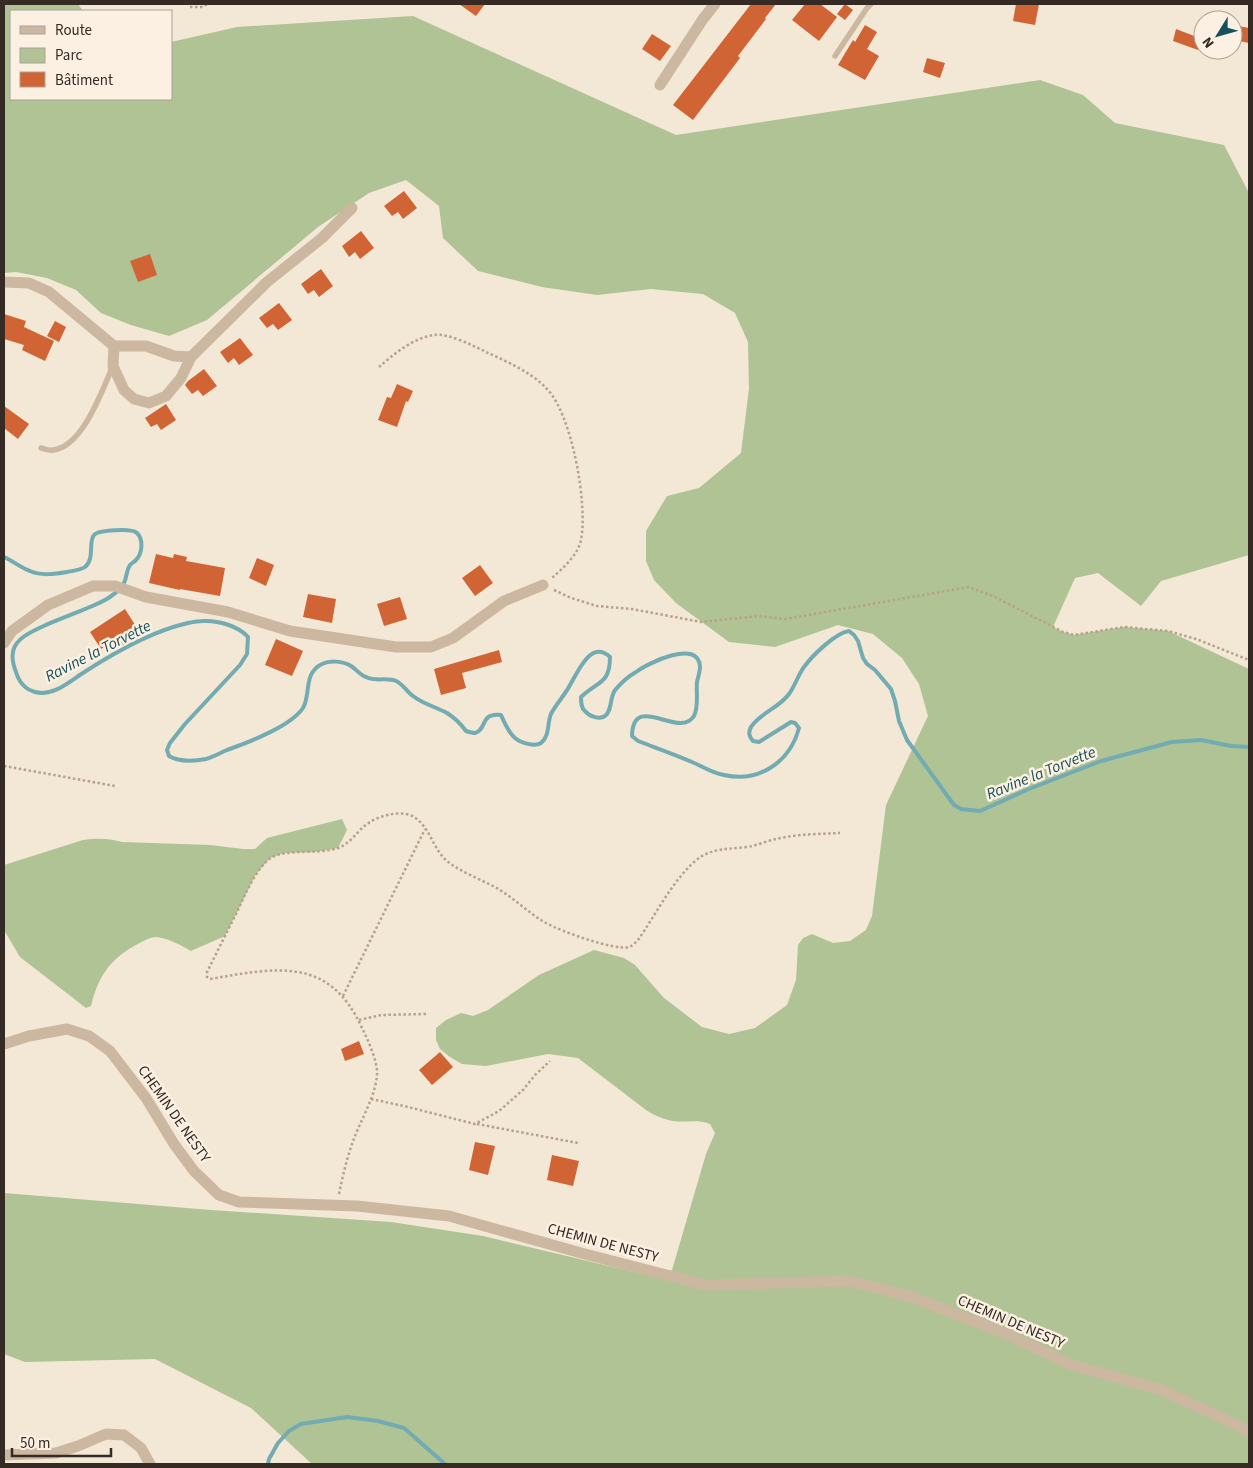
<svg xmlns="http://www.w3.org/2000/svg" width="1253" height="1468" font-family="'Source Sans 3',sans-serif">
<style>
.green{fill:#b0c394}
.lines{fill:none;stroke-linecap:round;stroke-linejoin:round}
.stream{stroke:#72acb2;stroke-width:4}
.building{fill:#d16435}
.path{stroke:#b7a18b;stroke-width:2.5;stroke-dasharray:2.5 2.5;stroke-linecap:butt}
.service{stroke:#ccb7a0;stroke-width:5.5}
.minor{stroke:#ccb7a0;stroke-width:11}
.labels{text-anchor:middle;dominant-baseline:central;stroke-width:5;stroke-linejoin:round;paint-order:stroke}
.street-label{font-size:15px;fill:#352a24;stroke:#fbf0e2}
.water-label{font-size:16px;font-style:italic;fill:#16515a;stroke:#fbf0e2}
</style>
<rect width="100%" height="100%" fill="#f3e7d5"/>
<g class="green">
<path d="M4,4H78L83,11H11V99H171V42L237,27L413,16L676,135L1040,80L1083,95L1115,123L1224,145L1249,193V555L1161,581L1141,606L1098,573L1075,578L1053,627L1063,632L1074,635L1124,627L1168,631L1249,669V1464H312L251,1408L155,1359L25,1362L4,1354V1193L211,1210L391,1222L483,1236L655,1277L672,1270L706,1154L715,1133L710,1124C697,1119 686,1123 673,1121C663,1119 655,1116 646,1110L578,1058L548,1054L486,1066L462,1064L450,1057L440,1049L436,1040V1028L446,1020L461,1013L473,1016L488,1010L539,975L594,950L624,958L635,965L664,998L702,1027L729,1034L755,1028L787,1005L796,980L798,945L803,938L812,934L833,943L850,941L866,930L872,916L886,805L928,716L919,684L902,658L873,634L838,625L775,647L729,642L676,603L654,580L646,561V531L667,496L699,488L741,453L749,389L748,342L735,313L703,294L651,289L597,295L542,287L478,271L443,238L439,206L406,180L369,193L318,227L207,320L169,336L131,325L101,313L76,290L47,278L16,272L4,273Z"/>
<path d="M342,819L347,830L338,848L315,852L284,853L270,858L256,874L225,936L191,951C183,946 165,937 156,937C149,937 140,943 134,946C108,961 98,978 91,1006L86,1008L20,957L4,930V865L83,840C98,838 107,838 122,842L210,845L243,849H255L267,838Z"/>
</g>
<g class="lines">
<g class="stream">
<path d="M4,557C13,561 21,568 30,571C41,576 55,574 67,572C72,571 81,570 85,567C95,559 88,542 94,535C98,530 132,528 137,533C144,540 142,554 136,560C134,562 132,563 130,565C126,571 127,577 124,583C121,589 111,597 105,600C86,611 27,628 17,643C10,652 12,662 16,672C19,682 24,689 35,692C54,697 71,680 86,671C117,651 152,631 188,623C193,622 198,621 203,621C218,620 238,626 248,637L247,654L240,665L185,724L170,743L167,750L169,756C179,762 195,761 206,759C213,757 220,753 227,750C247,743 291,726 303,708C311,695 303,673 322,664C330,660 343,661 351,666C356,669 360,675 366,677C376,682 387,677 396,681C403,684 407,692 413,696C423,704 436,707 447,713C455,718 461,724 466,731C469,732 472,733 475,733C487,730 480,712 501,715C504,722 509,733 515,738C521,743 535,747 541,743C550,736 547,723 551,714C556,704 565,695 570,685C578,672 591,639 610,657C610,684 598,681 581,697C581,702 581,708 585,711C589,716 599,720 605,716C613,710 609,696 616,689C622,682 629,676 636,672C648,663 699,638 700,667C700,672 698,677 697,682C696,693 699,706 694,716C679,740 633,691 632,736L638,741C656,748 674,754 692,762C704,767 710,772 724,775C759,783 790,762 799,728L795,723L791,722L759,742L753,741C749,736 748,733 751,727C760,713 779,708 789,694C795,686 798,675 804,667C812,656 835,633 849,631L854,635L858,641L863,658L867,664L875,670L891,689L895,701L899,721L907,740L954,805L961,809L980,811L1029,789L1101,761L1172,742L1201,740L1231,746L1249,747"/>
<polyline points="268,1464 269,1459 278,1443 289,1431 301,1424 347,1417 378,1421 404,1428 445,1464"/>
</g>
</g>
<g class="building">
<polygon points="459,4 485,4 476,16"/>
<polygon points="751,4 776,4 765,18 766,19 738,56 740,58 693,120 673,105"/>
<polygon points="805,4 820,4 837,17 819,41 792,20"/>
<polygon points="845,4 853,10 845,20 837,14"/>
<polygon points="1016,4 1039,4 1035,25 1013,21"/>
<polygon points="865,25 877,32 867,49 879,56 865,80 838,65 853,40 855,42"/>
<polygon points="1233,25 1249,28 1249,43 1233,40"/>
<polygon points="1176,29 1202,39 1198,50 1173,41"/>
<polygon points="652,34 671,46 660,61 642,49"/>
<polygon points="927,58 945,63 940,78 923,72"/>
<polygon points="404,191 417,208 403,219 398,212 392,216 384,206"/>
<polygon points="361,231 374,248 360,259 355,252 349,257 342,246"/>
<polygon points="150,254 157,275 138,282 130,261"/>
<polygon points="321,269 333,286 319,297 314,290 308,294 301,284"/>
<polygon points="279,303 292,320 278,330 273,324 267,328 259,318"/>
<polygon points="4,314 26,321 24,327 54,341 45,361 22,350 24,345 4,339"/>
<polygon points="55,321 66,327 59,342 47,336"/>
<polygon points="240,338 253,355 239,365 234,358 228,363 220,352"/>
<polygon points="204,369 217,386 203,396 198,390 192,394 185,385 188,381"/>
<polygon points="397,384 413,391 408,402 406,401 397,427 378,420 387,397 391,398"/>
<polygon points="166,404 176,420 161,430 157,424 151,427 145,418"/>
<polygon points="4,406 29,424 18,439 4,428"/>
<polygon points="156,554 173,558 174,554 187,557 186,561 225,568 220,596 180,589 180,590 149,583"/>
<polygon points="257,558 274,565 266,586 249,578"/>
<polygon points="480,565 493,583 475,596 462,578"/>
<polygon points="308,594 336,599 332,623 303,617"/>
<polygon points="400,597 407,619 384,626 377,604"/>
<polygon points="125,609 137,628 130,632 133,638 123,645 118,638 101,649 90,632"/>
<polygon points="276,639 303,651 292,676 265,665"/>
<polygon points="499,650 502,662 462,673 466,688 441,695 434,669"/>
<polygon points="359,1041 364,1054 345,1061 341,1049"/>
<polygon points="440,1052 453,1067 432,1085 419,1070"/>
<polygon points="475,1142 495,1146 488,1175 469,1170"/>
<polygon points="552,1155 579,1161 573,1186 547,1180"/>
</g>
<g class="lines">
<g class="path">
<polyline points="190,7 203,7 207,4"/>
<path d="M379,367C394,354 413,338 434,335C448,333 472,345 484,351C505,361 530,371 546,388C572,413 588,505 581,540C578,555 563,568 552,578"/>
<polyline points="554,590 571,598 597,606 632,609 701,622 758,616 785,619 969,587 993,596 1063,632 1074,635 1124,627 1168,631 1196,639 1249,660"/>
<polyline points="4,766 115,786"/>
<polyline points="343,996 425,829"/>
<polyline points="359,1020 381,1015 426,1014"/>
<polyline points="371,1099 404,1106 475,1124 499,1111 523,1090 535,1075 550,1061"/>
<polyline points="477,1124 578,1143"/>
<path d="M339,1194C343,1174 348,1154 355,1136C363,1116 375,1096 377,1075C378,1062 368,1040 362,1028C329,955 275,968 210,979L207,977V972C217,952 227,932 237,912C244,897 257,866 271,858C286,848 319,855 338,848C352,843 358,829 370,822C380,816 394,812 406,814C429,819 431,848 447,861C460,872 485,881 500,890C516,900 530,914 546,923C560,931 615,951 629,947C632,946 635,943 638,940C655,916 677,872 702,856C716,848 731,849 747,847C755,846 764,842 772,840C794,834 818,834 840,833"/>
</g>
<g class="service">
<polyline points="835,56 867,8 871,4"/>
<path d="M41,448C45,449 49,451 53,450C83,447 102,390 113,366"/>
</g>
<g class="minor">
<polyline points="660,85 703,19 715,4"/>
<polyline points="4,282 29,283 49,292 114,346 146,346 174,356 191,357 267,282 322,238 352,208"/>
<polyline points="114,346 113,366 124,390 134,399 149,403 166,396 181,378 191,357"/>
<polyline points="4,643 12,631 48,605 93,586 115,586 146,597 228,612 290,631 396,647 431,647 453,638 504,601 543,585"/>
<polyline points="4,1044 29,1036 67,1029 89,1036 110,1051 146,1098 174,1144 194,1171 219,1195 239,1202 357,1206 449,1216 581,1253 705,1285 849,1281 912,1297 1002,1332 1072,1365 1162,1390 1249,1431"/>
<polyline points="4,1455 56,1453 78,1446 106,1434 124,1435 141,1448 150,1464"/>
</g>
</g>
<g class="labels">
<g class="street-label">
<text transform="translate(174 1114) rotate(55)">CHEMIN DE NESTY</text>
<text transform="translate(603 1243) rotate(15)">CHEMIN DE NESTY</text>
<text transform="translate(1011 1322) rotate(23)">CHEMIN DE NESTY</text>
</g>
<g class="water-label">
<text transform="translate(98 651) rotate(-27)">Ravine la Torvette</text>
<text transform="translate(1041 773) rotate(-22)">Ravine la Torvette</text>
</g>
</g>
<rect width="1253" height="1468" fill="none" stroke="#352a24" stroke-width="10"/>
<rect x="10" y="10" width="162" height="90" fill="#fbf0e2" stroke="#aca196"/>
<rect x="20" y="26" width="25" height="8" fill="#ccb7a0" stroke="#aca196"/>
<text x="55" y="35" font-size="15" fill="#352a24">Route</text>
<rect x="20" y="48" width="25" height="15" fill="#b0c394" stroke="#aca196"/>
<text x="55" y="60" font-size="15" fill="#352a24">Parc</text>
<rect x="20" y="72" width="25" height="15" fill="#d16435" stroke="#aca196"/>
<text x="55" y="85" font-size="15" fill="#352a24">Bâtiment</text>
<g transform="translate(1218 35) rotate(233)"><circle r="24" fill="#fbf0e2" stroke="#aca196"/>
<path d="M0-4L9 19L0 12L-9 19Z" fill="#16515a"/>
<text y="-8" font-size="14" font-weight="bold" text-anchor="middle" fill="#352a24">N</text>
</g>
<path d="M12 1448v8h99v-8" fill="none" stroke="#352a24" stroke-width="2.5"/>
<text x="20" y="1448" font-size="15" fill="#352a24" stroke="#fbf0e2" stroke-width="4" paint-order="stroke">50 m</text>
</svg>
